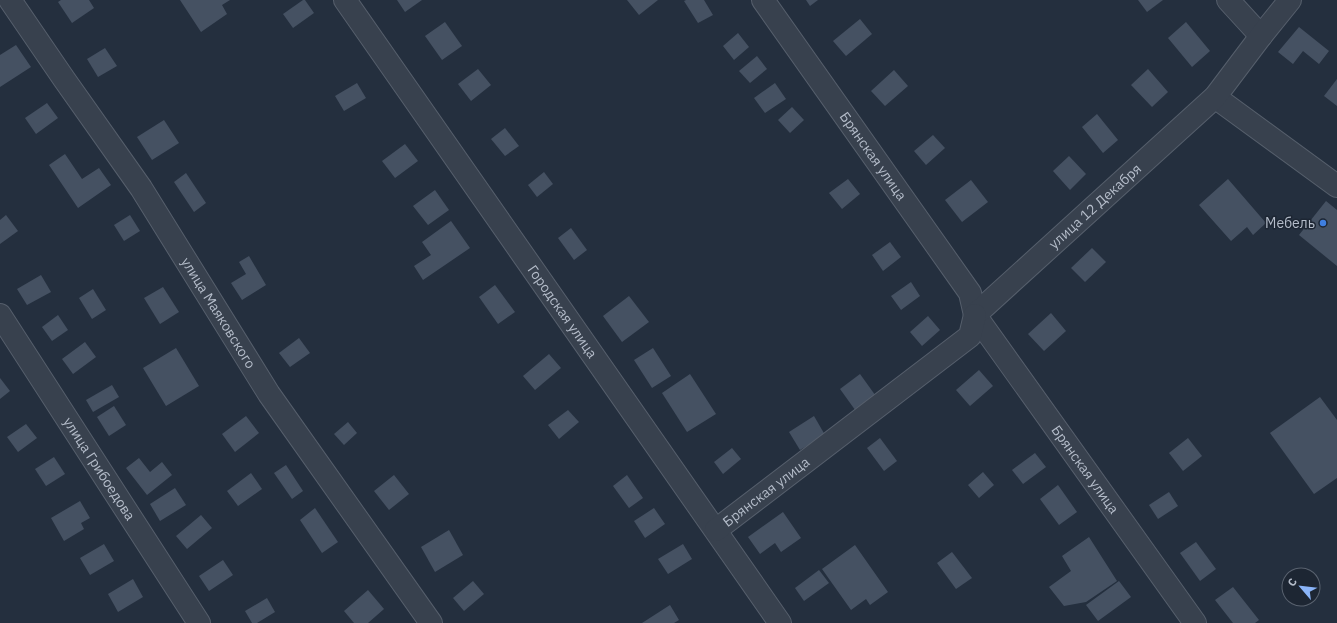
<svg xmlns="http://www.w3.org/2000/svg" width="1337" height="623" font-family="'IBM Plex Sans',sans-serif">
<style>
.building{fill:#455162}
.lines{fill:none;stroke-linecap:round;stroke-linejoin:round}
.street-casing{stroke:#565f6c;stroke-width:24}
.street{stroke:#38414e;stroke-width:22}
.shop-dot{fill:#3f7fe0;stroke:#1d2633;stroke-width:1.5}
.labels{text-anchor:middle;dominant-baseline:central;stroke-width:3;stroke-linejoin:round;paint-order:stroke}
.street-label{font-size:14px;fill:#b4bcc9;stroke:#1d2633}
.poi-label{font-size:14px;fill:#b4bcc9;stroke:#1d2633;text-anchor:end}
</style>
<rect width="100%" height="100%" fill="#242f3e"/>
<g class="building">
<polygon points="61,0 89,0 94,8 72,23 58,2"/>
<polygon points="180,0 230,0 222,5 227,14 201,32"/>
<polygon points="303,0 305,0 314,13 293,28 283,14"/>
<polygon points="397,0 422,0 405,12"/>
<polygon points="627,0 658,0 639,15"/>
<polygon points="686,0 704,0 713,15 698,23 684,1"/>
<polygon points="806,0 818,0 810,6"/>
<polygon points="1138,0 1163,0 1147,12"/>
<polygon points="860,19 872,34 846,56 833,41"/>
<polygon points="445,22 462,46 442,60 425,36"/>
<polygon points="1186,22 1210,51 1192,67 1168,38"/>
<polygon points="1299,27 1329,51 1319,64 1303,51 1293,64 1278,52"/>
<polygon points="738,33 749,47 734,60 723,46"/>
<polygon points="16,45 31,67 0,87 0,55"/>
<polygon points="105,48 117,66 98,77 87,59"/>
<polygon points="757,56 767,69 750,83 739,71"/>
<polygon points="478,69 491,85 471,101 458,84"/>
<polygon points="1148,69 1168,92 1152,107 1131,85"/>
<polygon points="894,70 908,86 885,106 871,91"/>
<polygon points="1337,79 1337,106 1324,96"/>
<polygon points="357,83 366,98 344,111 335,96"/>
<polygon points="775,83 786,99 765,113 754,98"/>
<polygon points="47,103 58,118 36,134 25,118"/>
<polygon points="792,107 804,120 790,133 778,120"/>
<polygon points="1097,114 1118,140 1103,153 1082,127"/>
<polygon points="164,120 179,143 152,160 137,137"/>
<polygon points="505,128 519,146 505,156 491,139"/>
<polygon points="933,135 945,148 926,165 914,151"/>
<polygon points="405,144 418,161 395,178 382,161"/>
<polygon points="65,154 82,179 99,168 111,185 78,208 49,165"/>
<polygon points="1069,156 1086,174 1070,190 1053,171"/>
<polygon points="544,172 553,184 537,197 528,185"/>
<polygon points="186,173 206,203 194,212 174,182"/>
<polygon points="848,179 860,194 842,209 829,193"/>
<polygon points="1228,179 1266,223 1253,235 1247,227 1231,241 1199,205"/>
<polygon points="971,180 988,202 962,222 945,200"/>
<polygon points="435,190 449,210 428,225 413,206"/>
<polygon points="1326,201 1337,210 1337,266 1299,235"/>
<polygon points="6,215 18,231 0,244 0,220"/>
<polygon points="130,215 140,231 124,241 114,225"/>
<polygon points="451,221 470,248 423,280 414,266 431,255 422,242"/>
<polygon points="571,228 587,250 574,260 558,238"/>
<polygon points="890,242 901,257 883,271 872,255"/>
<polygon points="1092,248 1106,262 1085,282 1071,268"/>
<polygon points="249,256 266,285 242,300 231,283 246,274 239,262"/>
<polygon points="41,275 51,292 27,305 17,289"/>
<polygon points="911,282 920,296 901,310 891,296"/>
<polygon points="495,285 515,312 498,324 479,297"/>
<polygon points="163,287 179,312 160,324 144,298"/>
<polygon points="93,289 106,310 92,319 79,298"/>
<polygon points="629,296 649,322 622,342 603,316"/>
<polygon points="1051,313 1066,331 1044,351 1028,334"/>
<polygon points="58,315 68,330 52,341 42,327"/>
<polygon points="928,316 940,330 922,346 910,332"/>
<polygon points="299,338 310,353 290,367 279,353"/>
<polygon points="85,342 96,357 73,374 62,359"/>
<polygon points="176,348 199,386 166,406 143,368"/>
<polygon points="653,348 671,376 652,388 634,360"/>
<polygon points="549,354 561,368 535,390 523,376"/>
<polygon points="979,370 993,386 970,406 956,390"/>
<polygon points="690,374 716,414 687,432 662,393"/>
<polygon points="860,374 878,399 858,414 840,389"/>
<polygon points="0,378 10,391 0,399"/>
<polygon points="112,385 119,397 93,412 86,400"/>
<polygon points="1320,397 1337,420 1337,478 1314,494 1270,433"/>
<polygon points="114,406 126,425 109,436 97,417"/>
<polygon points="568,410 579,422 559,439 548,425"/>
<polygon points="246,416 259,433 235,452 222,434"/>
<polygon points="814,416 825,435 800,450 789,432"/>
<polygon points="348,422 357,433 344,445 334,434"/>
<polygon points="26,424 37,438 18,452 7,437"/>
<polygon points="880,438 897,461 884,471 867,448"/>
<polygon points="1188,438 1202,456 1183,471 1169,453"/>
<polygon points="732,448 741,459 723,474 714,462"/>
<polygon points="1035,453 1046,467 1023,484 1012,470"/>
<polygon points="54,457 65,474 46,486 35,469"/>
<polygon points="139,458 150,472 162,462 172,475 147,495 126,468"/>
<polygon points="286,465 303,491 292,499 274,473"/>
<polygon points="983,472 994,485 979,498 968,485"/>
<polygon points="251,473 262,489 238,506 227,491"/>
<polygon points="394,475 409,494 389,510 374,491"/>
<polygon points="627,475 643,498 629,508 613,486"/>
<polygon points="1058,485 1077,512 1059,525 1040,499"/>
<polygon points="175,488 186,505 160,521 150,504"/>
<polygon points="1169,492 1178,506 1158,519 1149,505"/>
<polygon points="80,501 90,518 81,523 84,529 64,541 51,518"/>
<polygon points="315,508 338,542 322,553 300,520"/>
<polygon points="654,508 665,524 645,538 634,521"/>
<polygon points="783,512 801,538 781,552 775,543 760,554 748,537"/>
<polygon points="201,515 212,528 187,549 176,536"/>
<polygon points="449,530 463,555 435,572 421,547"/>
<polygon points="1089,537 1117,581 1086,602 1064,606 1049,587 1071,571 1062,556"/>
<polygon points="1196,542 1216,569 1200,581 1180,553"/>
<polygon points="104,544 114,561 90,575 80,558"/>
<polygon points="683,544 692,559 668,574 658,559"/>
<polygon points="855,545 888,592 870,605 866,599 851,610 822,569"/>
<polygon points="952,552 972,578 956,589 937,563"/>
<polygon points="223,560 233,575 209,591 199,576"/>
<polygon points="819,570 829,583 804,601 795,588"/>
<polygon points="133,579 143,597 118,612 108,594"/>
<polygon points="473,581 484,594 464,611 453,598"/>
<polygon points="1119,581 1131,597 1098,621 1086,605"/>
<polygon points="1233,587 1259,620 1255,623 1233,623 1215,600"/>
<polygon points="368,590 384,609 368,623 354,623 344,611"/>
<polygon points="267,598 275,612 257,623 252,623 245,611"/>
<polygon points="670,605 679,620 674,623 642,623"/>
</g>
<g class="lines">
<defs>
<g id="street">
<path id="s1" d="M10,0L64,79L141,188L269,394L431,623"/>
<path id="s2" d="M345,0L780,623"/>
<path id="s3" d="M763,0L970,293L975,315L1195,623"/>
<polyline points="1228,0 1261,36"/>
<polyline points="1215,97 1337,186"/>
<path id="s4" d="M0,315L199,623"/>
<path id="s5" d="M975,315L1215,97L1261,36L1290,0"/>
<path id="s6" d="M716,530L970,336L975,315"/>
</g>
</defs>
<use href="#street" class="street-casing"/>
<use href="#street" class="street"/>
</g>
<circle class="shop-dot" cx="1323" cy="223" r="4"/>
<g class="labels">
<g class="street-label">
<text stroke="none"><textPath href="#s3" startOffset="191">Брянская улица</textPath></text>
<text stroke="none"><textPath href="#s5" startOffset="162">улица 12 Декабря</textPath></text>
<text stroke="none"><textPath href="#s2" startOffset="380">Городская улица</textPath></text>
<text stroke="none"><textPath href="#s1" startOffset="376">улица Маяковского</textPath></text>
<text stroke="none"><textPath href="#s4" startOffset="183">улица Грибоедова</textPath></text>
<text stroke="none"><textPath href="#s3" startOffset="571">Брянская улица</textPath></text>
<text stroke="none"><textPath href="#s6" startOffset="63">Брянская улица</textPath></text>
</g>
<g class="poi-label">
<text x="1315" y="223">Мебель</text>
</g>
</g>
<g transform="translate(1301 587) rotate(298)"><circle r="19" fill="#1d2633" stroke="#59626f"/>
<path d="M0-3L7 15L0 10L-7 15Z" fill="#8ab4f8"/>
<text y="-6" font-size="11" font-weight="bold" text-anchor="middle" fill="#b4bcc9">С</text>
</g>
</svg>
